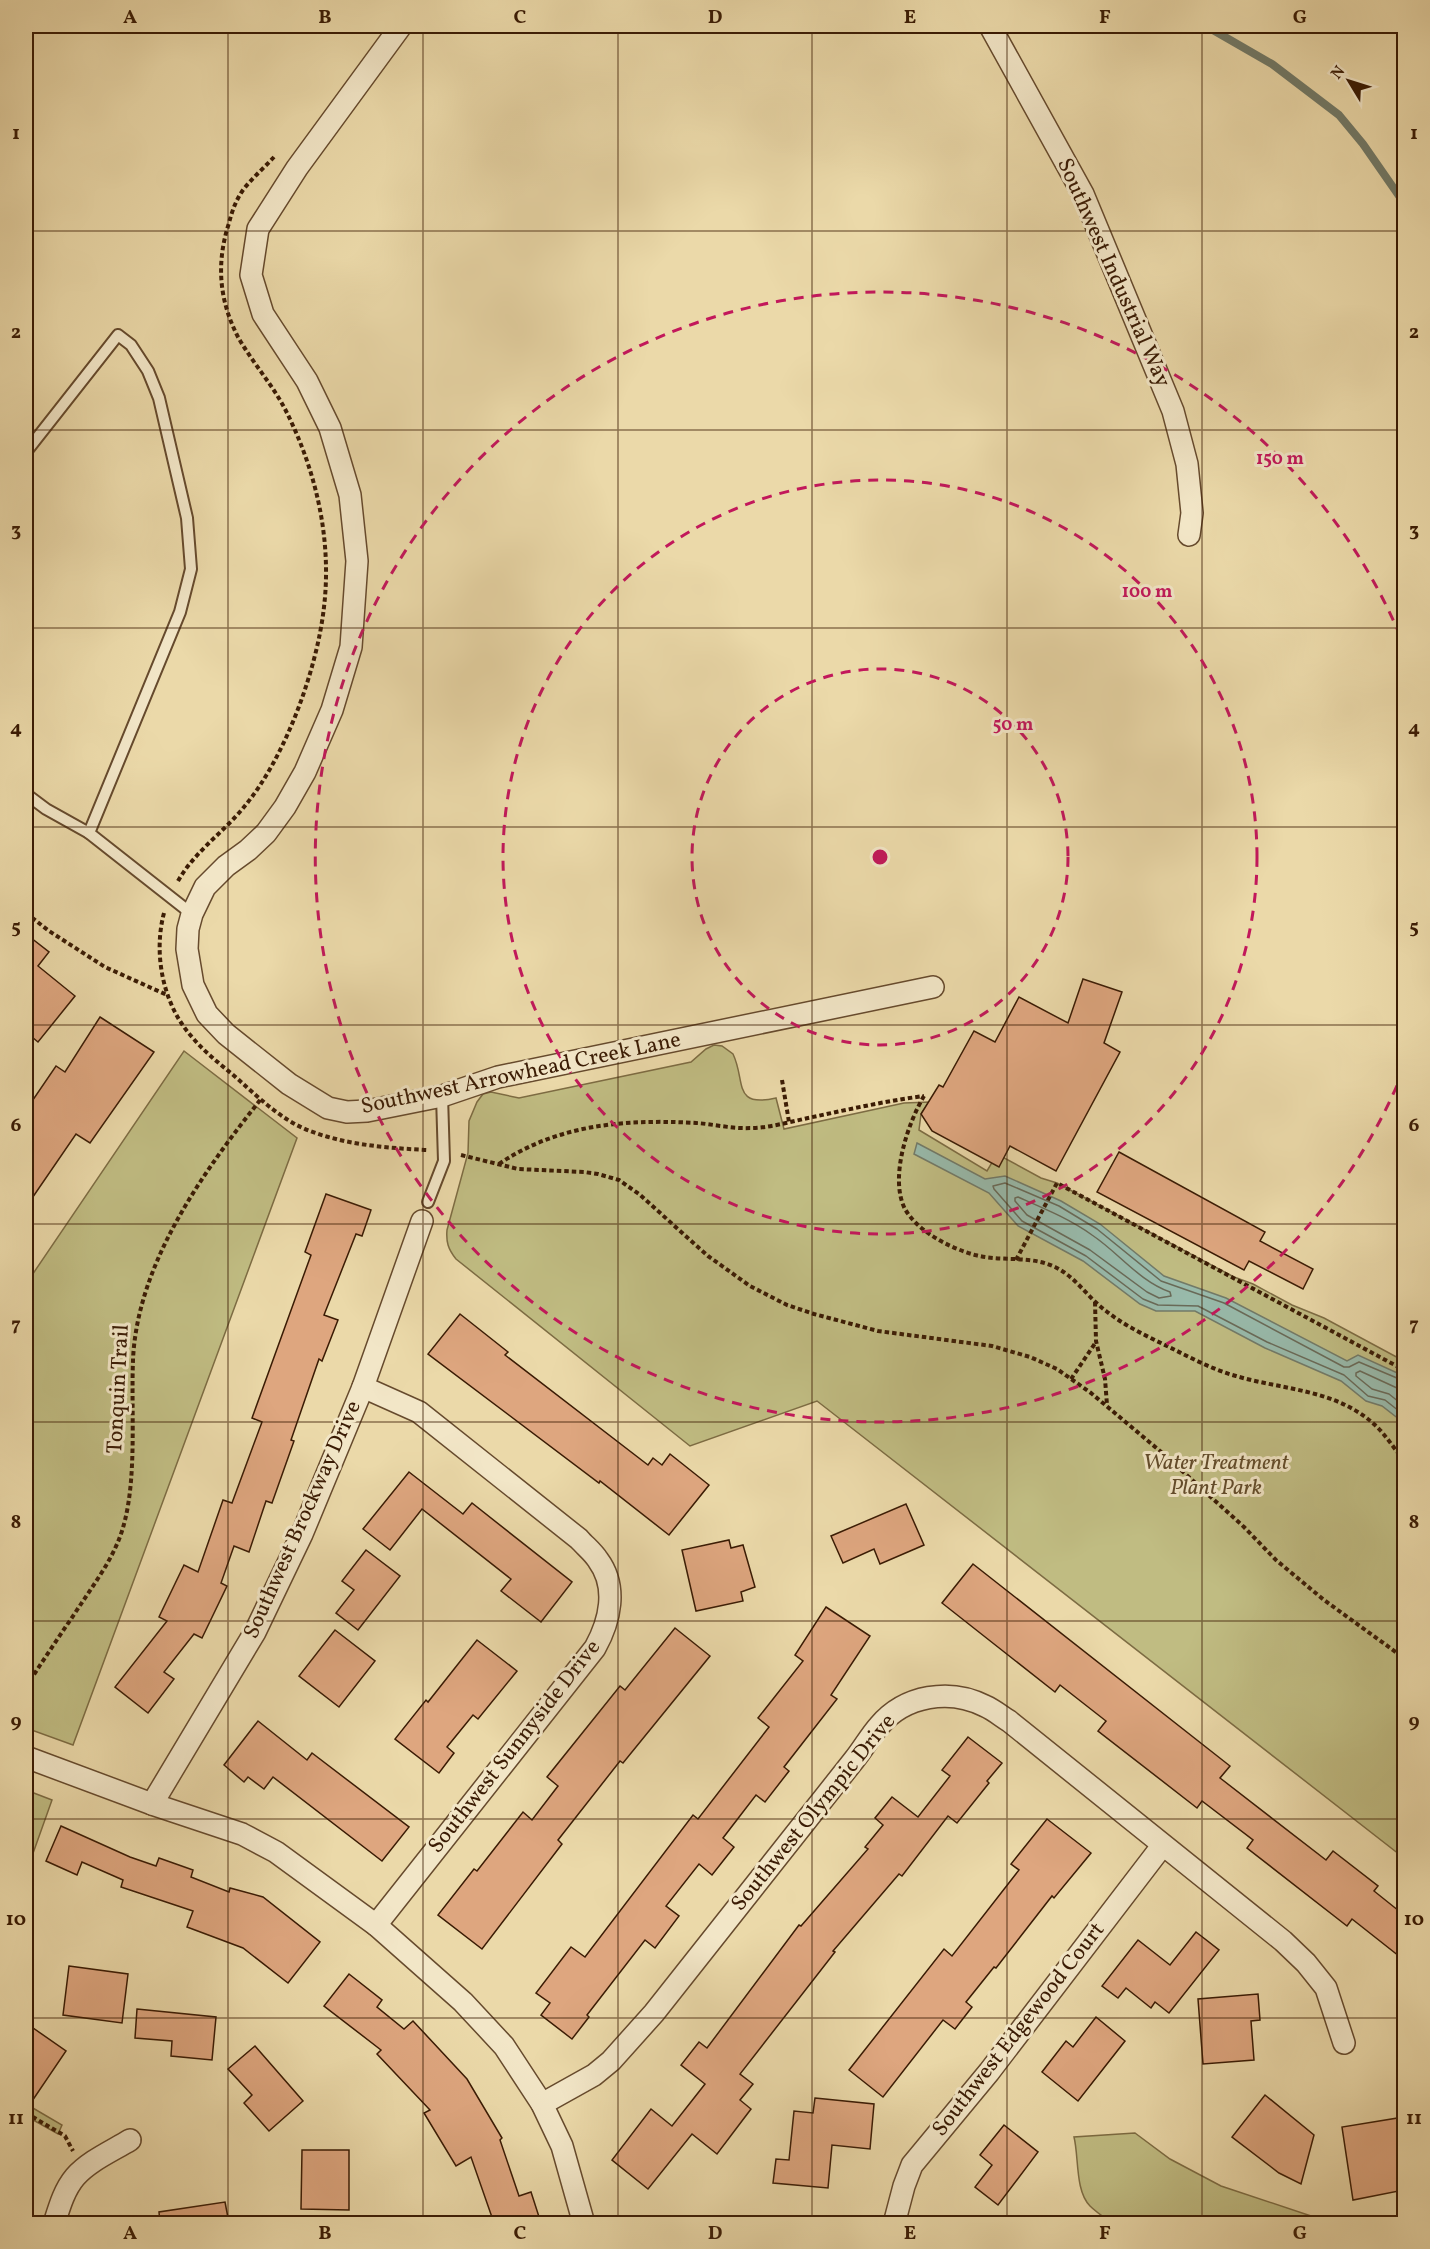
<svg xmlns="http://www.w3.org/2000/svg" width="1430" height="2249" font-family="Vollkorn,serif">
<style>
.green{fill:#c0bc82;stroke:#7d6c43;stroke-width:1.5}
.water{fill:#98baab;stroke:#727a68;stroke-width:1.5}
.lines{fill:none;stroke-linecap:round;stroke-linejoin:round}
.shore{stroke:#696a58;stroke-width:1.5}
.stream{stroke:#727a68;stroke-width:8}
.building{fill:#dea67f;stroke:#3a1b04;stroke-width:1.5}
.lane-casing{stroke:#664a2d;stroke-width:14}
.street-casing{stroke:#664a2d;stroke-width:24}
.path{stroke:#3a1b04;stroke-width:4;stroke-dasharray:4.5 3;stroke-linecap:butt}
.lane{stroke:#f2e6c7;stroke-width:10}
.street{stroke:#f2e6c7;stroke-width:21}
.grid{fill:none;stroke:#3a1b04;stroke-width:1.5;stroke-opacity:0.55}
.ring{fill:none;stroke:#c2185b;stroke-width:3;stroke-dasharray:10 8}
.labels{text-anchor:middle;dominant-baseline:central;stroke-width:6;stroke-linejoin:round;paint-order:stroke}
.street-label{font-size:22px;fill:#3a1b04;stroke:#f2e6c7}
.park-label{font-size:22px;font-style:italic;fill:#624b2a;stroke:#f2e6c7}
.centre{fill:#c2185b;stroke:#f2e6c7;stroke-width:3}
.ring-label{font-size:18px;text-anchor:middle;font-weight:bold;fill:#c2185b;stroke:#f2e6c7;stroke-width:6;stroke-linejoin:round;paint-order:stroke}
.neatline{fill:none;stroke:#3a1b04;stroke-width:2}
.grid-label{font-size:20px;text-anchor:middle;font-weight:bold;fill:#3a1b04}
</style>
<rect width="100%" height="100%" fill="#ebd9a9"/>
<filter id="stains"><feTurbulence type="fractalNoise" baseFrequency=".00333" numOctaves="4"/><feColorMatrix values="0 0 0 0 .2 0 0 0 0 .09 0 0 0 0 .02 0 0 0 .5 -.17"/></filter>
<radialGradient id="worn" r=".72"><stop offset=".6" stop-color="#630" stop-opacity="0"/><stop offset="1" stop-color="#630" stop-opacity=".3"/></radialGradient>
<g class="green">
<path d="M714,1045L722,1046L733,1054C746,1081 732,1108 776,1098L784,1129L904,1103L929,1102L921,1114L919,1130L987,1171L997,1154L1041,1178L1057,1183L1234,1277L1253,1284L1292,1305L1324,1318L1404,1361V1858L817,1401L690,1446L456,1259C448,1249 446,1242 447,1230L468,1153L469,1121L477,1102L483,1094L491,1092L519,1098L691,1062L706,1049Z"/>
<polygon points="184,1051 297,1138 73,1745 26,1728 26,1284"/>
<polygon points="26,1790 52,1800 26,1873"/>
<polygon points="26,2104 62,2125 58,2134 26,2116"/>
<path d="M1135,2133L1170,2159L1221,2186L1332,2223H1112C1105,2218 1096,2212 1090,2206C1075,2191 1079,2157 1074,2137Z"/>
</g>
<polygon class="water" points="917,1143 985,1179 1005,1176 1061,1201 1100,1224 1164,1276 1226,1298 1347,1361 1358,1355 1404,1376 1404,1423 1382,1406 1366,1401 1341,1381 1265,1348 1195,1311 1156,1311 1140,1304 1083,1261 1018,1226 989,1193 914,1154"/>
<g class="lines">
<g class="shore">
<path d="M1018,1197C1043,1208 1070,1219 1092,1235C1119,1253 1139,1281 1170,1292L1171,1296L1159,1298L1147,1292L1090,1250L1027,1215L1015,1201V1198Z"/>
<polyline points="1404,1381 1359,1362 1349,1367 1344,1367 1224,1303 1161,1281 1097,1229 1059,1206 1005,1183 993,1186 994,1189 1022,1221 1086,1256 1143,1299 1158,1305 1198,1306 1267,1342 1344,1375 1368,1396 1385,1400 1404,1415"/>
<polyline points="1404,1389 1397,1388 1360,1371 1356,1373 1356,1376 1372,1389 1389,1394 1404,1406"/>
</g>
<polyline class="stream" points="1206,26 1272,64 1339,115 1363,144 1404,203"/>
</g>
<g class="building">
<polygon points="26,934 49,952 38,966 75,996 38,1042 26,1032"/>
<polygon points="1083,979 1122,992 1104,1043 1120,1052 1056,1171 1010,1146 999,1167 932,1131 921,1114 939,1085 943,1087 974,1031 995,1042 1019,997 1068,1023"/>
<polygon points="100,1017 154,1052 90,1143 76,1134 26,1207 26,1110 56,1066 65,1072"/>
<polygon points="1119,1152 1265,1232 1260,1241 1313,1269 1303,1289 1249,1261 1244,1270 1097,1192"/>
<polygon points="326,1194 371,1210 362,1236 356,1234 324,1315 338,1320 322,1361 319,1359 291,1440 294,1441 272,1503 266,1501 249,1552 234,1546 221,1583 227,1586 202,1638 194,1634 164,1672 174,1679 148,1713 115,1687 167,1621 159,1617 184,1565 198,1572 223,1500 232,1503 262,1422 252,1418 311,1255 305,1252"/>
<polygon points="460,1314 508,1352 505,1355 648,1465 653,1458 662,1465 670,1454 709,1485 669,1535 600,1481 599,1483 428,1354"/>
<polygon points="409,1472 463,1514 472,1503 572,1582 541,1622 501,1591 511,1579 422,1509 390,1550 363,1529"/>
<polygon points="906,1504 924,1545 880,1564 874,1549 843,1563 831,1536"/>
<polygon points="729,1540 731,1548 743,1545 755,1587 741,1592 743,1601 696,1611 682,1550"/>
<polygon points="366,1550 400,1576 358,1630 336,1613 354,1590 342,1581"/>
<polygon points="973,1564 1230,1766 1220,1778 1326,1860 1333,1851 1378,1886 1374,1891 1404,1915 1404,1960 1352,1919 1347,1926 1247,1848 1253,1840 1202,1801 1197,1808 1098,1731 1106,1721 1060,1685 1055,1692 942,1603"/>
<polygon points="826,1607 870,1636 831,1695 837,1699 784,1767 789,1771 765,1802 756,1795 723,1838 734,1847 712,1875 699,1864 666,1906 679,1916 655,1948 645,1940 587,2015 589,2017 572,2039 541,2015 550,2003 536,1993 571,1947 585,1957 693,1815 698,1819 769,1727 758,1718 803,1661 795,1655"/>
<polygon points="675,1628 710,1656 623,1763 620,1761 558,1840 562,1844 482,1949 438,1915 474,1869 477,1871 523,1812 532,1820 558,1786 547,1777 620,1686 625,1690"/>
<polygon points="335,1630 375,1661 339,1707 299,1676"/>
<polygon points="477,1640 517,1671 478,1719 473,1715 447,1747 454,1753 439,1773 395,1739 426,1700 428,1702"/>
<polygon points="258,1721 307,1760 312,1753 409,1827 382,1861 273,1777 264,1789 248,1777 244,1782 224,1765"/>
<polygon points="968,1737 1002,1763 987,1781 989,1783 957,1823 948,1816 902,1876 899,1874 833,1951 835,1952 740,2074 753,2084 740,2100 751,2109 717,2154 692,2134 648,2189 612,2160 651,2109 672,2126 705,2084 681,2065 699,2042 707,2048 799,1925 801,1926 868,1849 865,1847 883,1825 875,1818 892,1797 918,1817 950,1776 942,1770"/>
<polygon points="1047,1819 1091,1853 1054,1898 1052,1896 996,1968 994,1967 966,2002 972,2007 955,2029 943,2020 883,2097 849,2070 944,1949 952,1956 1019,1870 1011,1864"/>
<polygon points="61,1826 130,1857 156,1866 159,1858 193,1870 191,1877 229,1892 230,1888 263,1897 320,1942 288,1983 243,1948 187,1927 193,1911 121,1887 123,1880 82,1862 77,1875 46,1861"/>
<polygon points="1196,1932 1219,1950 1169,2013 1155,2002 1151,2008 1126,1988 1118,1998 1102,1986 1138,1940 1170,1965"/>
<polygon points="69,1966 128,1974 122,2023 63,2015"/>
<polygon points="349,1974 382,2000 377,2007 404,2029 413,2021 467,2079 502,2138 500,2140 519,2196 531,2192 541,2223 494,2223 471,2157 456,2166 424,2113 430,2110 377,2054 381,2050 324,2006"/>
<polygon points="1258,1994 1260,2020 1251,2021 1254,2060 1203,2064 1198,1999"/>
<polygon points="137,2009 216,2017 212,2060 171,2056 172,2041 135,2038"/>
<polygon points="1096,2017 1125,2041 1078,2101 1042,2072 1066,2041 1073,2047"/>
<polygon points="26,2023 66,2051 26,2110"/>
<polygon points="255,2046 303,2101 269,2131 244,2103 252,2095 228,2069"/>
<polygon points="1265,2095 1314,2135 1301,2184 1279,2173 1232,2137"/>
<polygon points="815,2098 874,2104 870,2149 832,2145 828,2188 773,2183 776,2159 789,2160 794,2111 813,2113"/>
<polygon points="1404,2117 1404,2190 1353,2200 1342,2127"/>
<polygon points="1004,2125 1038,2152 998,2205 975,2187 992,2165 980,2155"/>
<polygon points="302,2150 349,2150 349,2210 301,2209"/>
<polygon points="225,2202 229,2223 160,2223 159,2212"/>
</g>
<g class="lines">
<defs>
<g id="lane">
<polyline points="26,452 118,335 131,345 148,371 159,398 187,518 191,569 180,612 89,833"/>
<polyline points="26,794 46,809 89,833 192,914"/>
<polyline points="428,1202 444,1161 442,1096"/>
</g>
<g id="street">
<polyline points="401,26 297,168 258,229 251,275 263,314 307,381 330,428 350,495 357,561 351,647 332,710 305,772 285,807 266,833 248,850 226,866 205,887 192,914 188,929 187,949 193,985 207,1014 226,1034 289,1084 328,1108 347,1112 367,1111 442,1096 498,1077 933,987"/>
<polyline points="990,26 1083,194 1173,411 1187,464 1192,513 1189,535"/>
<path d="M363,1387L419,1412L579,1539C585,1546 593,1552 598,1560C618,1587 610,1621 595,1648L376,1925"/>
<polyline points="26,1757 152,1804 242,1834 276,1852 376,1925 463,2002 504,2046 542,2104 562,2146 584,2224"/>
<polyline points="152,1804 255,1632 302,1534 363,1387 422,1221"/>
<path d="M542,2104L594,2075L611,2061L654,2013L854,1760C863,1749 870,1736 879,1726C905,1695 950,1688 985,1706C994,1710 1001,1716 1009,1721L1283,1941L1306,1963L1326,1988L1344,2043"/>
<path d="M54,2224C59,2208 64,2190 75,2177C89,2161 112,2151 130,2140"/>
<polyline points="894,2224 904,2186 912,2165 989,2072 1162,1846"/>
</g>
</defs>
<use href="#lane" class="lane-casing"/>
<use href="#street" class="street-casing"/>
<g class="path">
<path d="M178,881C195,851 223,833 244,807C285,758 317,670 324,607C332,539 316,470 285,409C272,384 252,362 238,337C219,300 216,263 229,223C232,211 236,200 243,190C252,178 264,168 274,157"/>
<polyline points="26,913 49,931 105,967 167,995"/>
<path d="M164,913C153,954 163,1005 192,1037C206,1054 223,1066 239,1080C260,1099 283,1121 310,1131C347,1145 387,1148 427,1150"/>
<polyline points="782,1080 789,1122"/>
<path d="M924,1096C908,1123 889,1178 905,1209C918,1232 950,1248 975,1255C1002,1262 1030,1255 1055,1267C1076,1277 1088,1298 1106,1311C1126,1327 1151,1338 1173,1349C1193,1359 1214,1370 1236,1376C1283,1390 1336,1389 1375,1425C1386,1435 1394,1449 1404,1460"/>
<polyline points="461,1155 518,1169 584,1172 598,1174 619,1180 639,1194 708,1256 750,1286 787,1305 814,1314 878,1331 992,1346 1030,1357 1057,1369 1091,1393 1160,1451 1244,1527 1276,1560 1324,1600 1404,1658"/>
<path d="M499,1164C558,1124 626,1119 696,1123C713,1124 732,1129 750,1128C769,1128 789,1122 808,1118C846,1110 885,1101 924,1096"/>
<polyline points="1016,1260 1057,1183 1404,1370"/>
<polyline points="1095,1302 1096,1341 1105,1379 1107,1405"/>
<polyline points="1071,1379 1096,1342"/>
<path d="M26,1687C43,1660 61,1634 79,1607C96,1581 116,1555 124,1524C137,1476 131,1410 133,1360C137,1264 203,1172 261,1099"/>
<polyline points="26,2113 65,2136 73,2151"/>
</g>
<use href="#lane" class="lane"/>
<use href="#street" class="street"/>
</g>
<path class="grid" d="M228,26V2224M423,26V2224M618,26V2224M812,26V2224M1007,26V2224M1202,26V2224M26,231H1404M26,430H1404M26,628H1404M26,827H1404M26,1025H1404M26,1224H1404M26,1422H1404M26,1621H1404M26,1819H1404M26,2018H1404"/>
<g class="ring">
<circle cx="880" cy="857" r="188"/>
<circle cx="880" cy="857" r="377"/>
<path d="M1404 1069A565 565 0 1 1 1404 645"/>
</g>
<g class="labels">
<g class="street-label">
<text transform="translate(1113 273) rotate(66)">Southwest Industrial Way</text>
<text transform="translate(521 1074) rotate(-12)">Southwest Arrowhead Creek Lane</text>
<text transform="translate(119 1389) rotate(-87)">Tonquin Trail</text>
<text transform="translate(303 1520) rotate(-66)">Southwest Brockway Drive</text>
<text transform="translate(515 1747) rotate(-52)">Southwest Sunnyside Drive</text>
<text transform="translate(814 1813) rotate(-51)">Southwest Olympic Drive</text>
<text transform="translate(1019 2030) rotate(-52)">Southwest Edgewood Court</text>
</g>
<g class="park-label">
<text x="1216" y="1463">Water Treatment<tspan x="1216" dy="25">Plant Park</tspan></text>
</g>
</g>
<circle cx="880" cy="857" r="9" class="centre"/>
<g class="ring-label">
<text x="1280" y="464">150 m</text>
<text x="1147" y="597">100 m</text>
<text x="1013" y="730">50 m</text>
</g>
<rect width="1430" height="2249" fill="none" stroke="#ebd9a9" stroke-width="66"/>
<g transform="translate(1349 81) rotate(308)" stroke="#f2e6c7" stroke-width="4.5" paint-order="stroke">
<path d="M0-4.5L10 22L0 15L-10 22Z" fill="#3a1b04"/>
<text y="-9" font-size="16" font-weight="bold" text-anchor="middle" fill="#3a1b04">N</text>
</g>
<rect x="33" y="33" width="1364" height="2183" class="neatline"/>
<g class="grid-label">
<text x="130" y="23">A</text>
<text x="325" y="23">B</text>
<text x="520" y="23">C</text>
<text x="715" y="23">D</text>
<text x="910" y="23">E</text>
<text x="1105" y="23">F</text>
<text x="1300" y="23">G</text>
<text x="16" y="139">1</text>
<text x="1414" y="139">1</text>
<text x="16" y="338">2</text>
<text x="1414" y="338">2</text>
<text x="16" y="536">3</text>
<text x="1414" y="536">3</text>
<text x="16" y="734">4</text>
<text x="1414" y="734">4</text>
<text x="16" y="933">5</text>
<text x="1414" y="933">5</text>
<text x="16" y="1131">6</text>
<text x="1414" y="1131">6</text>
<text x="16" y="1330">7</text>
<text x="1414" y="1330">7</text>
<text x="16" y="1528">8</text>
<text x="1414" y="1528">8</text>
<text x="16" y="1727">9</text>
<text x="1414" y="1727">9</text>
<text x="16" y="1925">10</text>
<text x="1414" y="1925">10</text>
<text x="16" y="2124">11</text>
<text x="1414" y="2124">11</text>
<text x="130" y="2239">A</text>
<text x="325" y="2239">B</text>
<text x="520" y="2239">C</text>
<text x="715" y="2239">D</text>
<text x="910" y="2239">E</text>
<text x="1105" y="2239">F</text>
<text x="1300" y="2239">G</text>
</g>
<rect width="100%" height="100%" filter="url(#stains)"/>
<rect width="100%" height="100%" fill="url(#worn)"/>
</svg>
